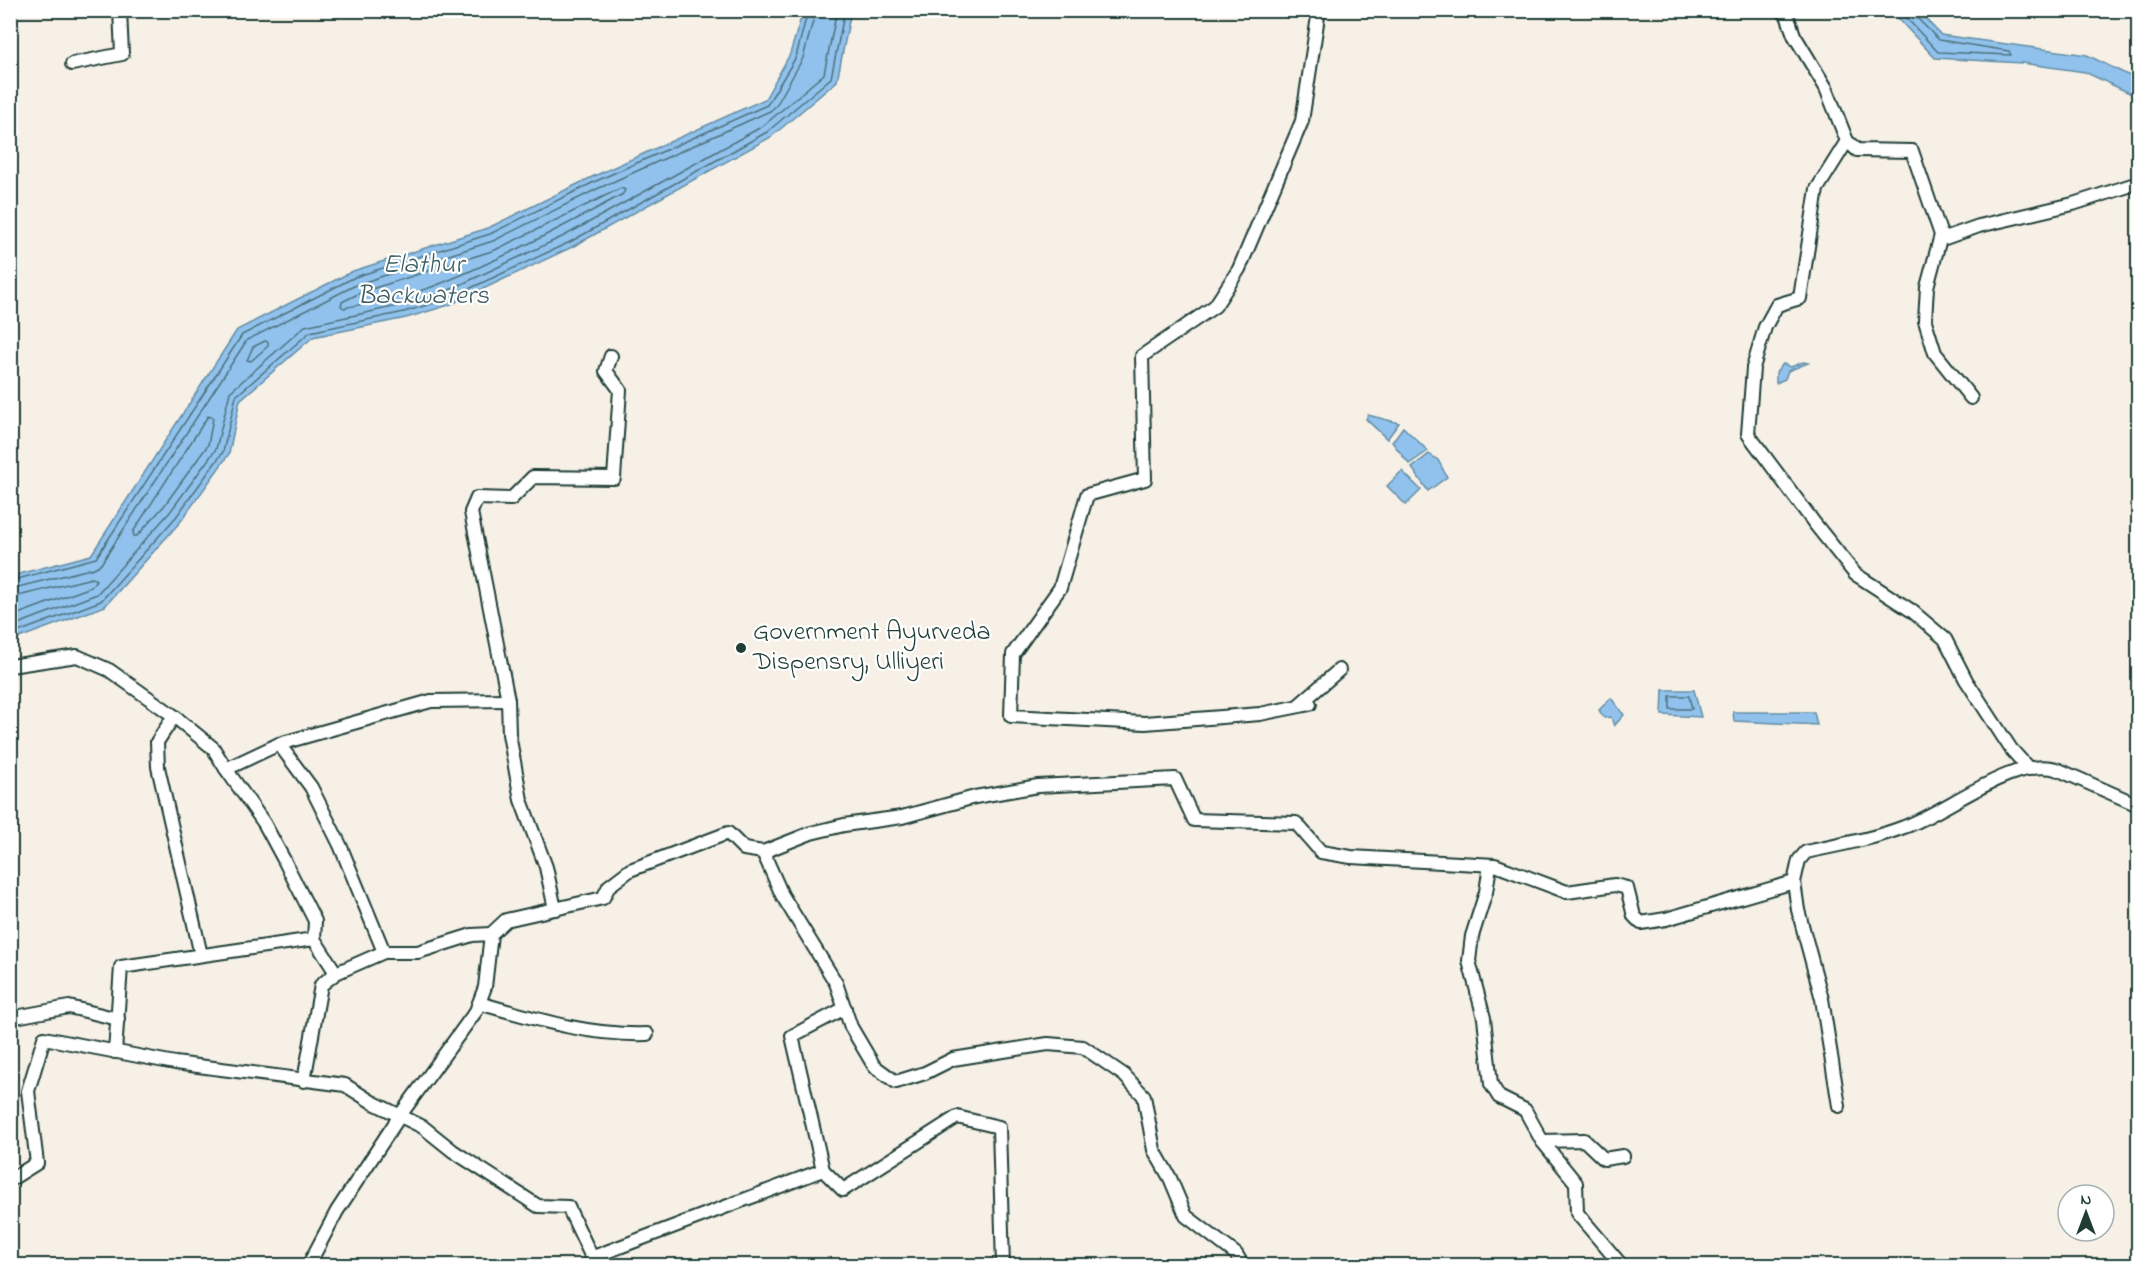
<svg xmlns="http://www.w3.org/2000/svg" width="2149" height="1276" font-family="'Indie Flower',sans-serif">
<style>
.water{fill:#91c2ed;stroke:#638da3;stroke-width:1.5}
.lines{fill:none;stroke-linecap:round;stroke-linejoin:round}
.shore{stroke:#4d727e;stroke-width:1.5}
.minor-casing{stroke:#1f3d34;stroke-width:16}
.minor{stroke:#fff;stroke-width:12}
.poi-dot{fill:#1f3d34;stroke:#fff;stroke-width:2}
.labels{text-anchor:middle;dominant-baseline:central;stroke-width:4.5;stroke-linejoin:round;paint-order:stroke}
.poi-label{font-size:26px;fill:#1f3d34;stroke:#fff;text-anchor:start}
.water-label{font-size:27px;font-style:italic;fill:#3c5e62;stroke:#fff}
</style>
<rect width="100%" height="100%" fill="#f6f0e7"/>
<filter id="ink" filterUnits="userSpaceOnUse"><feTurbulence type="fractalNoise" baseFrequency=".0167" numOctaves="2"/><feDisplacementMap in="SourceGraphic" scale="12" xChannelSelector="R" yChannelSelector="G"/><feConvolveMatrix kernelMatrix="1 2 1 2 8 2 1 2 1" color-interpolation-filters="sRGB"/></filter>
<g filter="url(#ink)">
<g class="water">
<polygon points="803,11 851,11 837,81 771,137 572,247 449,305 406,318 313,337 240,400 229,454 181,521 105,606 11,641 11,576 91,555 237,330 353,271 488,228 592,177 765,99 790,54"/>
<polygon points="1891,11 1918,11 1941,35 2087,55 2138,80 2138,97 2085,72 2022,63 1935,58"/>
<polygon points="1803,362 1808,363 1788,371 1785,379 1776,383 1776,372 1783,364 1791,367"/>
<polygon points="1368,415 1399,423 1387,439 1366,419"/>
<polygon points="1403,427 1428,451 1409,464 1392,442"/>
<polygon points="1429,454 1438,460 1447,477 1428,491 1412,468"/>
<polygon points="1402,471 1421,490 1406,505 1387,486"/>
<polygon points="1663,690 1694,690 1701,717 1662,715"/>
<polygon points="1611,698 1624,715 1614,726 1611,717 1604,718 1599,710"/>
<polygon points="1733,712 1814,712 1817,725 1734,721"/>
</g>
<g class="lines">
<g class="shore">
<polyline points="1899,10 1938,52 2011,55 2009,51 1939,40 1916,17 1914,10"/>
<path d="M621,188L625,190L623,194C565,226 504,258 442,283C411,296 377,301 344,308L341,306L342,302L362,292L495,250Z"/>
<polygon points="265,341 268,342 268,346 251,361 247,360 253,347"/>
<polygon points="208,416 213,418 208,445 164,506 137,536 134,536 133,532"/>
<polyline points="10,581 96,558 242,335 355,277 490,234 594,182 767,105 796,57 808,10"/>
<polyline points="10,589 94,568 101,564 247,340 358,284 493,241 597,189 770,111 776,106 803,58 816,10"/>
<polyline points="10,598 92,578 96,580 91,587 10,617"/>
<polyline points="10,627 97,594 170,512 216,449 230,392 305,326 402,305 445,292 566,235 763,126 824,74 837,10"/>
<polyline points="10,635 101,601 176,517 223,452 236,396 310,332 404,312 447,299 570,242 767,132 831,78 845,10"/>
<polygon points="1670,696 1689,696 1692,709 1670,709"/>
</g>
<defs>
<g id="minor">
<polyline points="1781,10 1787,15 1794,35 1826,88 1847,141 1857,150 1912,151 1941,235 1927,287 1925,321 1935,353 1971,398"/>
<polyline points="72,64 122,54 120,10"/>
<polyline points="1847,141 1817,189 1800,298 1777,305 1765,327 1753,368 1748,434 1815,524 1855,574 1912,611 1945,639 1966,680 2011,749 2029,769"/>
<polyline points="1941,235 1945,238 1979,226 2073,204 2138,183"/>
<polyline points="10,666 77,656 109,670 174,716"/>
<polyline points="1310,704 1260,714 1145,723 1011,716 1013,654 1060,588 1087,495 1145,479 1142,356 1215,306 1239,269 1302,121 1319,10"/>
<polyline points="1299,705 1339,670"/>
<polyline points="279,744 311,787 340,845 384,952"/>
<polyline points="763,852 782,895 836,983 851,1027 874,1066 896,1082 925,1073 953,1059 1048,1044 1083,1047 1124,1075 1144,1096 1154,1150 1170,1178 1186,1216 1236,1254 1243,1266"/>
<polyline points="1490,865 1486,892 1472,936 1469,961 1484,1018 1491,1084 1499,1097 1525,1110 1542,1141 1584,1140 1604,1159 1623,1156"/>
<polyline points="1794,882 1798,910 1822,999 1839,1106"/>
<polyline points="555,909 546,867 521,800 509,734 508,700 471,512 477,498 511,499 533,477 614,478 620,390 606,371 611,356"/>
<polyline points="314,939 315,921 284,860 264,823 226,769 279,744 431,701 508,700"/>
<polyline points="201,955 158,767 157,742 174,716 213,748 226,769"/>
<path d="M479,1003C535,1019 589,1036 647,1034"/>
<polyline points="10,1018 69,1007 118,1019"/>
<polyline points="115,1052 121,967 314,939 336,973"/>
<polyline points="304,1081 321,985 336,973 384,952 418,952 472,935 491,934"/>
<polyline points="1542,1141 1576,1183 1577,1213 1622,1266"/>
<polyline points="823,1170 792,1036 845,1008"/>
<polyline points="10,1180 37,1163 28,1091 44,1038 175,1063 345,1085 372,1102 423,1127 453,1151 538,1206 568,1207 596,1266"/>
<polyline points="593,1257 823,1170 843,1190 957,1117 999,1127 1003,1266"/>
<path d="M308,1266L337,1211L401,1114L476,1011L485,987L491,934L506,920L603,898L609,886L630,870L728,833L744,849L763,852L811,833L844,825L902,817L975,797L1038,786L1175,779L1194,820L1296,823L1321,852L1351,857L1495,865L1567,892L1615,885L1627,888L1634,916L1641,923L1666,919L1794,882L1799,860L1806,852C1838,845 1873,839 1904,827C1947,812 2015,754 2059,770L2138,805"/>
<polyline points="2138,1266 2138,1264"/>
</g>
</defs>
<use href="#minor" class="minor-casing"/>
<use href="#minor" class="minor"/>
</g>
</g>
<circle class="poi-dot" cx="741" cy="648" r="6"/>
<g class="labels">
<g class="poi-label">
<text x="753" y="633">Government Ayurveda<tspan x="753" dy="30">Dispensry, Ulliyeri</tspan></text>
</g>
<g class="water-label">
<text x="423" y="265">Elathur<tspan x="423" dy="31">Backwaters</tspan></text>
</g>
</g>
<rect width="2149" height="1276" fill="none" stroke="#fff" stroke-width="36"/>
<rect x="18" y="18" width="2113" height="1240" fill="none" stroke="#1f3d34" stroke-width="2" filter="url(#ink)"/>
<g transform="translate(2086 1213)"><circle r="28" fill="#ffffff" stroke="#a5b1ae" stroke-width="1.5"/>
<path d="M0-4.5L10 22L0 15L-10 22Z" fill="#1f3d34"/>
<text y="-9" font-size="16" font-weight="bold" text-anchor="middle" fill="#1f3d34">N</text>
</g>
</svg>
